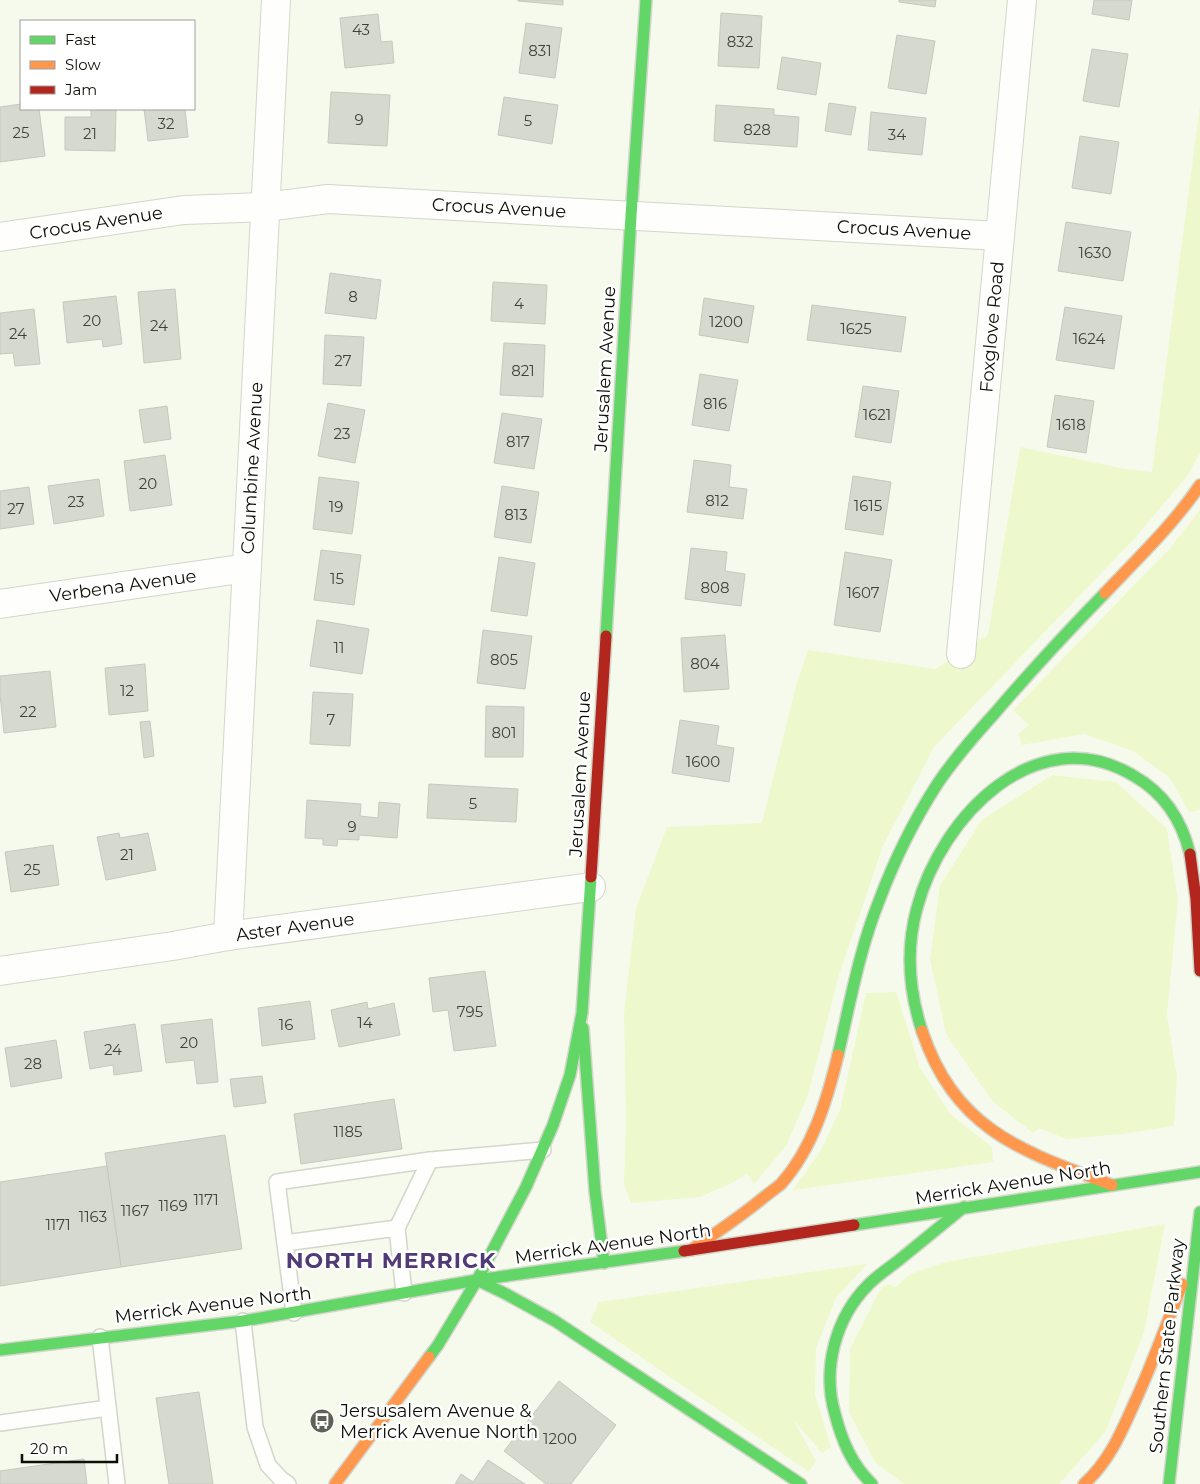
<svg xmlns="http://www.w3.org/2000/svg" width="1200" height="1484" font-family="Montserrat,sans-serif">
<style>
.green{fill:#eef8cd}
.building{fill:#d6dace;stroke:#c6c8be}
.lines{fill:none;stroke-linecap:round;stroke-linejoin:round}
.lane-casing{stroke:#d3d6cb;stroke-width:18}
.street-casing{stroke:#d3d6cb;stroke-width:30}
.fast-casing{stroke:#d3d6cb;stroke-width:14}
.slow-casing{stroke:#d3d6cb;stroke-width:14}
.jam-casing{stroke:#d3d6cb;stroke-width:14}
.lane{stroke:#fefefc;stroke-width:15}
.street{stroke:#fefefc;stroke-width:28}
.fast{stroke:#63d668;stroke-width:11}
.slow{stroke:#ff974d;stroke-width:11}
.jam{stroke:#b3261e;stroke-width:11}
.labels{text-anchor:middle;dominant-baseline:central;stroke-width:5;stroke-linejoin:round;paint-order:stroke}
.number-label{font-size:15px;fill:#3f4238}
.street-label{font-size:18px;fill:#0d0f06;stroke:#fff}
.poi-label{font-size:18px;fill:#0d0f06;stroke:#fff;text-anchor:start}
.district-label{font-size:22px;font-weight:bold;letter-spacing:1px;fill:#503b77;stroke:#fff}
</style>
<rect width="100%" height="100%" fill="#f6faed"/>
<g class="green">
<polygon points="1200,105 1200,453 1188,475 1134,539 934,747 883,846 839,975 808,1095 786,1146 754,1184 747,1174 730,1184 700,1197 631,1203 624,1184 626,1122 624,1013 636,908 667,827 762,823 797,682 808,650 935,669 988,635 1020,447 1125,469 1152,472"/>
<polygon points="1200,510 1200,810 1189,812 1170,778 1133,751 1084,734 1022,745 1018,734 1029,725 1013,710 1172,546"/>
<polygon points="1052,775 1116,782 1167,829 1178,900 1167,1015 1177,1077 1174,1126 1122,1134 1067,1139 1039,1128 1033,1133 992,1101 946,1034 930,959 940,885 982,820"/>
<polygon points="896,992 920,1068 950,1114 992,1147 993,1162 793,1190 820,1152 840,1110 866,993"/>
<polygon points="1165,1224 1144,1332 1106,1431 1059,1484 904,1484 875,1462 849,1412 850,1349 880,1290 887,1284 896,1287 910,1274 946,1262"/>
<polygon points="867,1264 836,1298 816,1348 815,1395 831,1447 822,1453 793,1419 816,1461 809,1472 590,1322 599,1302"/>
</g>
<g class="building">
<polygon points="518,0 563,0 563,5 518,1"/>
<polygon points="899,0 936,0 935,7 899,2"/>
<polygon points="1094,0 1132,0 1129,20 1092,14"/>
<polygon points="721,13 762,16 759,68 718,66"/>
<polygon points="378,14 381,42 392,41 394,63 345,68 340,18"/>
<polygon points="526,23 562,28 555,78 519,73"/>
<polygon points="897,35 935,41 926,94 888,88"/>
<polygon points="1092,49 1128,54 1119,107 1083,101"/>
<polygon points="782,57 821,63 816,95 777,89"/>
<polygon points="331,92 390,95 387,146 328,143"/>
<polygon points="504,97 558,105 552,144 498,135"/>
<polygon points="829,103 856,107 851,135 825,131"/>
<polygon points="21,104 21,109 39,109 45,156 0,162 0,107"/>
<polygon points="716,105 774,109 774,115 799,117 797,147 714,141"/>
<polygon points="91,109 116,109 115,151 65,150 65,117 91,117"/>
<polygon points="144,109 185,109 188,137 148,141"/>
<polygon points="871,112 926,118 922,155 868,150"/>
<polygon points="1080,136 1119,142 1111,194 1072,188"/>
<polygon points="1066,222 1131,232 1123,281 1058,271"/>
<polygon points="330,273 381,280 376,319 325,313"/>
<polygon points="493,282 547,285 545,324 491,321"/>
<polygon points="175,289 181,359 144,363 138,292"/>
<polygon points="116,296 122,344 103,347 102,339 67,343 63,302"/>
<polygon points="704,298 754,306 748,343 699,335"/>
<polygon points="812,305 906,317 901,352 807,340"/>
<polygon points="1065,307 1122,316 1114,369 1056,360"/>
<polygon points="34,309 40,364 15,366 13,353 0,354 0,313"/>
<polygon points="325,335 364,337 361,386 323,384"/>
<polygon points="504,343 545,345 543,397 500,395"/>
<polygon points="700,374 738,380 729,431 692,425"/>
<polygon points="863,386 899,391 891,443 855,437"/>
<polygon points="1055,395 1094,401 1086,453 1047,447"/>
<polygon points="328,403 365,410 355,463 318,456"/>
<polygon points="167,406 171,439 144,443 139,410"/>
<polygon points="502,413 542,419 534,469 494,463"/>
<polygon points="165,455 172,505 130,511 124,461"/>
<polygon points="694,460 731,465 729,487 747,489 743,519 687,512"/>
<polygon points="853,476 891,482 883,535 845,529"/>
<polygon points="319,477 359,482 352,534 313,529"/>
<polygon points="99,479 104,516 54,524 48,486"/>
<polygon points="502,486 539,492 531,543 494,537"/>
<polygon points="29,487 34,524 0,529 0,491"/>
<polygon points="691,548 727,552 725,571 745,574 741,606 685,599"/>
<polygon points="321,550 361,555 354,605 314,600"/>
<polygon points="845,552 892,560 880,632 834,625"/>
<polygon points="499,557 535,563 527,616 491,611"/>
<polygon points="317,620 369,629 362,674 310,666"/>
<polygon points="483,630 532,636 525,689 477,683"/>
<polygon points="725,635 729,689 684,692 681,638"/>
<polygon points="145,664 148,711 109,715 105,668"/>
<polygon points="50,671 56,727 4,733 0,695 0,676"/>
<polygon points="313,692 353,694 350,746 310,744"/>
<polygon points="486,706 524,707 523,757 485,757"/>
<polygon points="680,720 719,726 716,745 734,748 729,782 672,773"/>
<polygon points="150,721 154,756 144,758 140,722"/>
<polygon points="429,784 518,789 516,822 427,818"/>
<polygon points="307,800 361,804 360,816 378,818 379,802 400,804 397,838 359,835 359,840 338,839 337,846 323,845 323,839 305,838"/>
<polygon points="119,833 120,838 148,833 156,870 106,880 97,837"/>
<polygon points="53,845 59,885 11,892 5,852"/>
<polygon points="485,971 496,1046 454,1051 448,1010 433,1012 429,978"/>
<polygon points="310,1001 315,1039 262,1046 258,1008"/>
<polygon points="367,1002 368,1009 394,1003 400,1035 339,1047 331,1010"/>
<polygon points="212,1019 218,1082 197,1084 194,1060 166,1063 161,1025"/>
<polygon points="135,1024 142,1071 114,1075 113,1065 90,1069 84,1032"/>
<polygon points="56,1040 62,1078 11,1087 5,1048"/>
<polygon points="262,1076 266,1103 234,1107 230,1079"/>
<polygon points="394,1099 402,1149 301,1164 294,1114"/>
<polygon points="225,1135 242,1249 121,1267 105,1153"/>
<polygon points="107,1166 121,1267 0,1286 0,1182"/>
<polygon points="559,1381 616,1425 571,1484 546,1484 504,1451"/>
<polygon points="199,1392 213,1484 169,1484 156,1398"/>
<polygon points="84,1459 87,1484 0,1484 0,1471"/>
<polygon points="488,1460 525,1484 455,1484 461,1474 473,1482"/>
</g>
<g class="lines">
<defs>
<g id="lane">
<polyline points="397,1228 404,1293"/>
<polyline points="285,1243 397,1228 430,1160"/>
<polyline points="294,1313 277,1182 430,1160 543,1150"/>
<polyline points="243,1321 255,1427 268,1465 281,1479 288,1484"/>
<polyline points="100,1337 117,1484"/>
<polyline points="0,1423 108,1408"/>
</g>
<g id="street">
<polyline points="0,237 184,210 266,207 328,199 1000,236"/>
<polyline points="0,604 247,568"/>
<polyline points="961,654 1022,0"/>
<polyline points="228,936 276,0"/>
<polyline points="0,971 173,946 228,936 591,887"/>
</g>
<g id="fast">
<polyline points="606,636 631,216 646,0"/>
<polyline points="583,1028 595,1191 604,1263"/>
<path d="M922,1031C909,991 906,948 917,908C941,817 1036,717 1134,776C1164,793 1182,821 1190,854"/>
<path d="M838,1055C850,1003 859,951 879,901C894,861 914,820 938,783C955,758 975,735 995,713C1030,672 1067,632 1105,593"/>
<polyline points="854,1225 1200,1172"/>
<polyline points="477,1280 506,1294 555,1321 801,1484"/>
<polyline points="0,1350 243,1321 477,1280 684,1251"/>
<polyline points="429,1357 438,1345 477,1280 526,1187 553,1125 570,1075 582,1013 591,877"/>
<path d="M872,1484C852,1465 842,1441 835,1414C822,1369 835,1318 869,1284C878,1275 889,1268 899,1260C921,1242 942,1225 964,1207"/>
<polyline points="1169,1484 1200,1212"/>
</g>
<g id="slow">
<path d="M1105,593C1138,558 1173,525 1200,485"/>
<path d="M922,1031C956,1131 1022,1151 1112,1185"/>
<path d="M691,1250C716,1233 740,1217 763,1198C769,1193 775,1189 781,1184C813,1148 827,1100 838,1055"/>
<polyline points="335,1484 429,1357"/>
<path d="M1084,1484C1111,1460 1123,1428 1138,1395C1154,1359 1168,1321 1182,1284"/>
</g>
<g id="jam">
<polyline points="1190,854 1196,899 1200,971"/>
<polyline points="591,877 606,636"/>
<polyline points="684,1251 854,1225"/>
</g>
</defs>
<use href="#lane" class="lane-casing"/>
<use href="#street" class="street-casing"/>
<use href="#fast" class="fast-casing"/>
<use href="#slow" class="slow-casing"/>
<use href="#jam" class="jam-casing"/>
<use href="#lane" class="lane"/>
<use href="#street" class="street"/>
<use href="#fast" class="fast"/>
<use href="#slow" class="slow"/>
<use href="#jam" class="jam"/>
</g>
<defs>
<symbol id="bus-disc" viewBox="-11 -11 22 22"><circle r="9.5" fill="#5f6157" stroke="#fff"/><path d="M-5-6H5V4H4V6H2V4H-2V6H-4V4H-5ZM-3.5-4V0h7V-4ZM-3.5 1.2v1.5H-2V1.2ZM2 1.2v1.5H3.5V1.2Z" fill="#fff"/></symbol>
</defs>
<g fill-rule="evenodd">
<use href="#bus-disc" x="308" y="1407" width="28" height="28"/>
</g>
<g class="labels">
<g class="number-label">
<text x="361" y="29">43</text>
<text x="740" y="41">832</text>
<text x="540" y="50">831</text>
<text x="359" y="119">9</text>
<text x="528" y="120">5</text>
<text x="166" y="123">32</text>
<text x="757" y="129">828</text>
<text x="21" y="132">25</text>
<text x="90" y="133">21</text>
<text x="897" y="134">34</text>
<text x="1095" y="252">1630</text>
<text x="353" y="296">8</text>
<text x="519" y="303">4</text>
<text x="92" y="320">20</text>
<text x="726" y="321">1200</text>
<text x="159" y="325">24</text>
<text x="856" y="328">1625</text>
<text x="18" y="333">24</text>
<text x="1089" y="338">1624</text>
<text x="343" y="360">27</text>
<text x="523" y="370">821</text>
<text x="715" y="403">816</text>
<text x="877" y="414">1621</text>
<text x="1071" y="424">1618</text>
<text x="342" y="433">23</text>
<text x="518" y="441">817</text>
<text x="148" y="483">20</text>
<text x="717" y="500">812</text>
<text x="76" y="501">23</text>
<text x="868" y="505">1615</text>
<text x="336" y="506">19</text>
<text x="16" y="508">27</text>
<text x="516" y="514">813</text>
<text x="337" y="578">15</text>
<text x="715" y="587">808</text>
<text x="863" y="592">1607</text>
<text x="339" y="647">11</text>
<text x="504" y="659">805</text>
<text x="705" y="663">804</text>
<text x="127" y="690">12</text>
<text x="28" y="711">22</text>
<text x="331" y="719">7</text>
<text x="504" y="732">801</text>
<text x="703" y="761">1600</text>
<text x="473" y="803">5</text>
<text x="352" y="826">9</text>
<text x="127" y="854">21</text>
<text x="32" y="869">25</text>
<text x="470" y="1011">795</text>
<text x="365" y="1022">14</text>
<text x="286" y="1024">16</text>
<text x="189" y="1042">20</text>
<text x="113" y="1049">24</text>
<text x="33" y="1063">28</text>
<text x="348" y="1131">1185</text>
<text x="206" y="1199">1171</text>
<text x="173" y="1205">1169</text>
<text x="135" y="1210">1167</text>
<text x="93" y="1216">1163</text>
<text x="58" y="1224">1171</text>
<text x="560" y="1438">1200</text>
</g>
<g class="street-label">
<text transform="translate(499 208) rotate(3)">Crocus Avenue</text>
<text transform="translate(96 223) rotate(-9)">Crocus Avenue</text>
<text transform="translate(904 230) rotate(3)">Crocus Avenue</text>
<text transform="translate(992 327) rotate(-85)">Foxglove Road</text>
<text transform="translate(605 369) rotate(-87)">Jerusalem Avenue</text>
<text transform="translate(252 468) rotate(-87)">Columbine Avenue</text>
<text transform="translate(123 586) rotate(-8)">Verbena Avenue</text>
<text transform="translate(580 774) rotate(-87)">Jerusalem Avenue</text>
<text transform="translate(295 927) rotate(-8)">Aster Avenue</text>
<text transform="translate(1013 1183) rotate(-9)">Merrick Avenue North</text>
<text transform="translate(613 1244) rotate(-8)">Merrick Avenue North</text>
<text transform="translate(213 1305) rotate(-7)">Merrick Avenue North</text>
<text transform="translate(1167 1346) rotate(-84)">Southern State Parkway</text>
</g>
<g class="poi-label">
<text x="340" y="1411">Jersusalem Avenue &amp;<tspan x="340" dy="21">Merrick Avenue North</tspan></text>
</g>
<g class="district-label">
<text x="391" y="1260">NORTH MERRICK</text>
</g>
</g>
<rect x="20" y="20" width="175" height="90" fill="#ffffff" stroke="#9e9f9b"/>
<rect x="30" y="36" width="25" height="8" fill="#63d668" stroke="#9e9f9b"/>
<text x="65" y="45" font-size="15" fill="#0d0f06">Fast</text>
<rect x="30" y="61" width="25" height="8" fill="#ff974d" stroke="#9e9f9b"/>
<text x="65" y="70" font-size="15" fill="#0d0f06">Slow</text>
<rect x="30" y="86" width="25" height="8" fill="#b3261e" stroke="#9e9f9b"/>
<text x="65" y="95" font-size="15" fill="#0d0f06">Jam</text>
<path d="M22 1454v8h95v-8" fill="none" stroke="#0d0f06" stroke-width="2.5"/>
<text x="30" y="1454" font-size="15" fill="#0d0f06" stroke="#ffffff" stroke-width="4" paint-order="stroke">20 m</text>
</svg>
